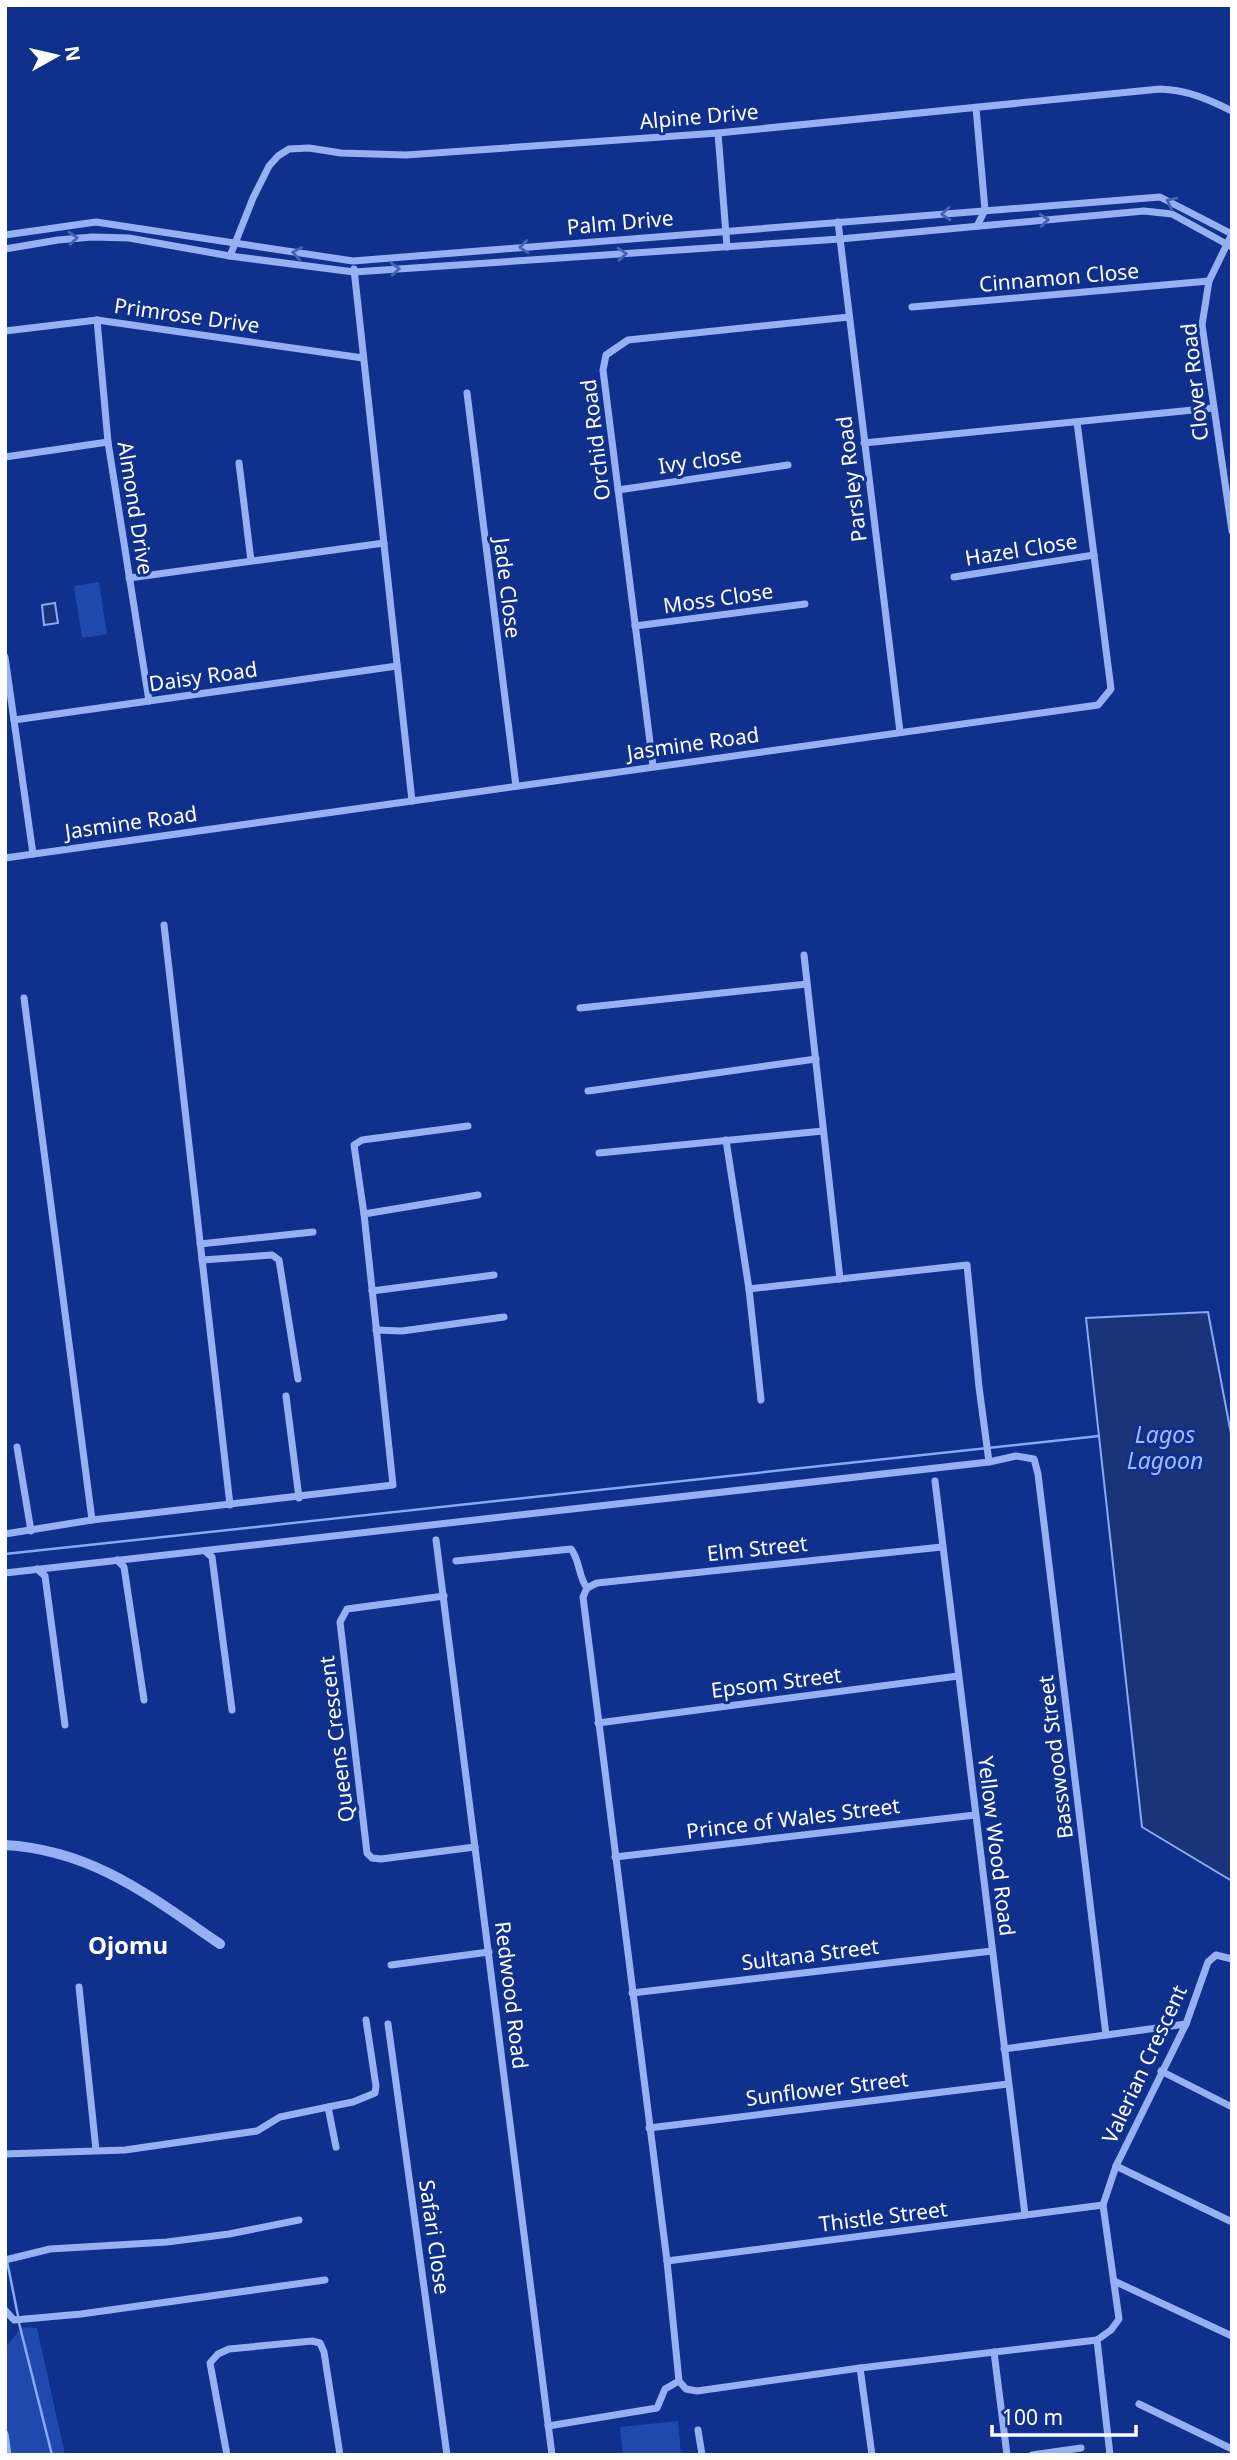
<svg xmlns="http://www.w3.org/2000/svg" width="1237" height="2460" font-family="'Noto Sans',sans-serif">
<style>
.green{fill:#2049ad}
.water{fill:#1a347a;stroke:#87a9f7;stroke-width:2}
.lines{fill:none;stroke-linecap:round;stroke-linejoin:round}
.stream{stroke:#87a9f7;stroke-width:2.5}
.minor{stroke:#96b1f3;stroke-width:7}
.tertiary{stroke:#96b1f3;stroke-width:10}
.oneway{stroke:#4564b6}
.labels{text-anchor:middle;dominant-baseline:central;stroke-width:6;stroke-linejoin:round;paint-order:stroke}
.street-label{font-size:21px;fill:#fff;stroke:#0f318d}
.water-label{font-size:23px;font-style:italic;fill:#a2bcfa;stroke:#0f318d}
.quarter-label{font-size:24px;font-weight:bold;fill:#fff;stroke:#0f318d}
</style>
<rect width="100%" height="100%" fill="#0f318d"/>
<g class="green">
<polygon points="99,582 107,634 82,638 74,586"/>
<polygon points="22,2327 37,2328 65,2455 5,2455 5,2348"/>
<polygon points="678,2421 681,2455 623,2455 620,2427"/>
</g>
<g class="water">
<polygon points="55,603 58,623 44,625 42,605"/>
<polygon points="1208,1312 1232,1439 1232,1881 1142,1827 1086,1318"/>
</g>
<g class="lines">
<g class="stream">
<polyline points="5,1554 1099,1436"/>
<polyline points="5,2251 18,2316"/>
<polyline points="19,2323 52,2455"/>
</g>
<g class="minor">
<polyline points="976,108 985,210 977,226"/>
<polyline points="718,133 727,247"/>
<polyline points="838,222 900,732"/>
<polyline points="5,235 96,222 353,261 1160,197 1232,234 1209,281 1202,325 1232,531"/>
<polyline points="5,249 58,240 92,237 129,238 230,256 354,272 840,239 1144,211 1172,214 1232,247"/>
<path d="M230,256L253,198L269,166L278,156L289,149L309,148L341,153L406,155L718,133L1160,89C1187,90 1208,99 1232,111"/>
<polyline points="354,269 412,801"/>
<polyline points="912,307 1209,281"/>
<polyline points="97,320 108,442 149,701"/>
<polyline points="5,331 97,320 363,358"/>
<polyline points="467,393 516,786"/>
<polyline points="864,443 1213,408"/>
<polyline points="5,457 108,442"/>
<polyline points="239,463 251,561"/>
<polyline points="618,490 788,465"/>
<polyline points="954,577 1094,555"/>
<polyline points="129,578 384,543"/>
<polyline points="635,626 805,604"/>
<polyline points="5,657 33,854"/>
<polyline points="14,720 397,666"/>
<polyline points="653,766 603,370 606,355 628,340 849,317"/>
<polyline points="5,858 1098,705 1111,689 1077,422"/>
<polyline points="164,925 230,1505"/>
<polyline points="804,955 840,1279"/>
<polyline points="24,998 92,1520"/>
<polyline points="580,1008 807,984"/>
<polyline points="588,1091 816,1059"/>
<polyline points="726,1140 749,1289 761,1400"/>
<polyline points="599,1153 823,1131"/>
<polyline points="364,1214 478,1195"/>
<polyline points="200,1244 313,1232"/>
<polyline points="202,1260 272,1255 279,1260 298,1379"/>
<polyline points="749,1289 967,1265 979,1387 989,1462"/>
<polyline points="372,1291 494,1275"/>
<polyline points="376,1330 402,1331 504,1317"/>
<polyline points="286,1396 299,1498"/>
<polyline points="17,1447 31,1531"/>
<polyline points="935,1481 1025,2215"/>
<polyline points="5,1534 92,1520 393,1485 364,1214 354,1145 362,1140 468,1126"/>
<polyline points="436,1540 552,2455"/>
<polyline points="942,1547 597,1583 587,1588 583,1597 667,2261 679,2381 686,2389 697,2391 860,2368 1097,2340"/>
<polyline points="205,1551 212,1557 232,1710"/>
<polyline points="117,1560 124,1567 144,1700"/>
<path d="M456,1561L571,1549C580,1560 578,1576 587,1588"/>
<polyline points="37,1569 45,1576 65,1725"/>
<polyline points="5,1573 989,1462 1016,1456 1034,1459 1038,1474 1106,2035"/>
<polyline points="444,1596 347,1609 340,1622 367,1853 372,1858 381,1859 475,1847"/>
<polyline points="598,1723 958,1676"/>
<polyline points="615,1857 975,1815"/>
<polyline points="391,1965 489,1952"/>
<polyline points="79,1987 96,2150"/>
<polyline points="632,1993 992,1951"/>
<polyline points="388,2024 447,2455"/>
<polyline points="1004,2049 1186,2024"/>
<polyline points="1161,2071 1232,2107"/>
<polyline points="328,2107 353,2102 375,2093 376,2086 366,2020"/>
<polyline points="649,2128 1008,2084"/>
<polyline points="5,2154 125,2150 257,2131 280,2117 328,2107 336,2147"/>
<polyline points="1116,2166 1232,2222"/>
<polyline points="5,2260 50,2249 167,2242 229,2234 299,2220"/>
<polyline points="667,2261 1103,2205"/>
<polyline points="1114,2281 1232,2336"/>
<polyline points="5,2310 14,2320 81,2314 325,2280"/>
<polyline points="994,2352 1007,2455"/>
<polyline points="860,2368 872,2455"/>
<polyline points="1139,2404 1232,2449"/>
<polyline points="548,2426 657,2408 665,2389 679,2381"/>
<polyline points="698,2430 702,2455"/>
<polyline points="5,2434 8,2455"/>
<polyline points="227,2455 210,2363 218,2354 229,2349 312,2341 320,2343 324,2352 340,2455"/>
<polyline points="1032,2455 1081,2448"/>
<polyline points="1110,2455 1097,2340 1111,2330 1119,2319 1103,2205 1116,2166 1186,2024 1208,1962 1216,1955 1232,1959"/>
</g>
<path class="tertiary" d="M5,1845C93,1850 151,1897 220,1944"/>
</g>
<defs><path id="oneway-chevron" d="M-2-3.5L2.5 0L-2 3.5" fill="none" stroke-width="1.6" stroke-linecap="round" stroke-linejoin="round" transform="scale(1.75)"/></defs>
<g class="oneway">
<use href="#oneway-chevron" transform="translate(1171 202) rotate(-153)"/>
<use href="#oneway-chevron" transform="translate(946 214) rotate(175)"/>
<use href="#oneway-chevron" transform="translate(1044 220) rotate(-5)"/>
<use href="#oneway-chevron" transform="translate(73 238) rotate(-5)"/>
<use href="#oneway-chevron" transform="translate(524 247) rotate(175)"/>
<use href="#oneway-chevron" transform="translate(297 253) rotate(-171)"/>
<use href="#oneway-chevron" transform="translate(622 254) rotate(-4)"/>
<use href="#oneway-chevron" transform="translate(395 269) rotate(-4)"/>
</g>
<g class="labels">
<g class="street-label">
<text transform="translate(699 116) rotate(-5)">Alpine Drive</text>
<text transform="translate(620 222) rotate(-5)">Palm Drive</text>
<text transform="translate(1059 277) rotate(-5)">Cinnamon Close</text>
<text transform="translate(187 315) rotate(8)">Primrose Drive</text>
<text transform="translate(1194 382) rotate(-96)">Clover Road</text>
<text transform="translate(595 440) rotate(-97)">Orchid Road</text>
<text transform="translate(700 460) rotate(-8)">Ivy close</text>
<text transform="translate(851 479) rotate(-97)">Parsley Road</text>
<text transform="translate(136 508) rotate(81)">Almond Drive</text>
<text transform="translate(1021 549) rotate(-9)">Hazel Close</text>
<text transform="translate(508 588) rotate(83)">Jade Close</text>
<text transform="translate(718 598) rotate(-8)">Moss Close</text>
<text transform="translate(203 676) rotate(-8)">Daisy Road</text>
<text transform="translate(693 743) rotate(-8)">Jasmine Road</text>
<text transform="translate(131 822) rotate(-8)">Jasmine Road</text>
<text transform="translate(757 1548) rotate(-6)">Elm Street</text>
<text transform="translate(776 1682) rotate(-7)">Epsom Street</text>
<text transform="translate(336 1739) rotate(-97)">Queens Crescent</text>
<text transform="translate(1055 1757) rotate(-97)">Basswood Street</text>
<text transform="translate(793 1818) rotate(-7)">Prince of Wales Street</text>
<text transform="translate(997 1846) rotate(83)">Yellow Wood Road</text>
<text transform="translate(810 1954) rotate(-7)">Sultana Street</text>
<text transform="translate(512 1995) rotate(83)">Redwood Road</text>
<text transform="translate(1144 2064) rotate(-65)">Valerian Crescent</text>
<text transform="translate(827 2088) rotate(-7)">Sunflower Street</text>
<text transform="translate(883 2216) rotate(-7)">Thistle Street</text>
<text transform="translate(435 2237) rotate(82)">Safari Close</text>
</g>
<g class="water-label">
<text x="1165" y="1434">Lagos<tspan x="1165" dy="26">Lagoon</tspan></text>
</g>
<g class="quarter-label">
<text x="128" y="1944">Ojomu</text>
</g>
</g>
<rect width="1237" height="2460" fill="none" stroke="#ffffff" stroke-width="14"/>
<g transform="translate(56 56) rotate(82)" stroke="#0f318d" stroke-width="5" paint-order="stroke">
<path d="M0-5L12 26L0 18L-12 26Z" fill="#ffffff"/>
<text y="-10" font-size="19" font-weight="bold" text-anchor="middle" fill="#ffffff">N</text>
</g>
<path d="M992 2425v10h144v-10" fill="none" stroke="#ffffff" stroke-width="3.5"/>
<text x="1002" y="2425" font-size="21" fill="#ffffff" stroke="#0f318d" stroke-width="5" paint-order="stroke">100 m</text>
</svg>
